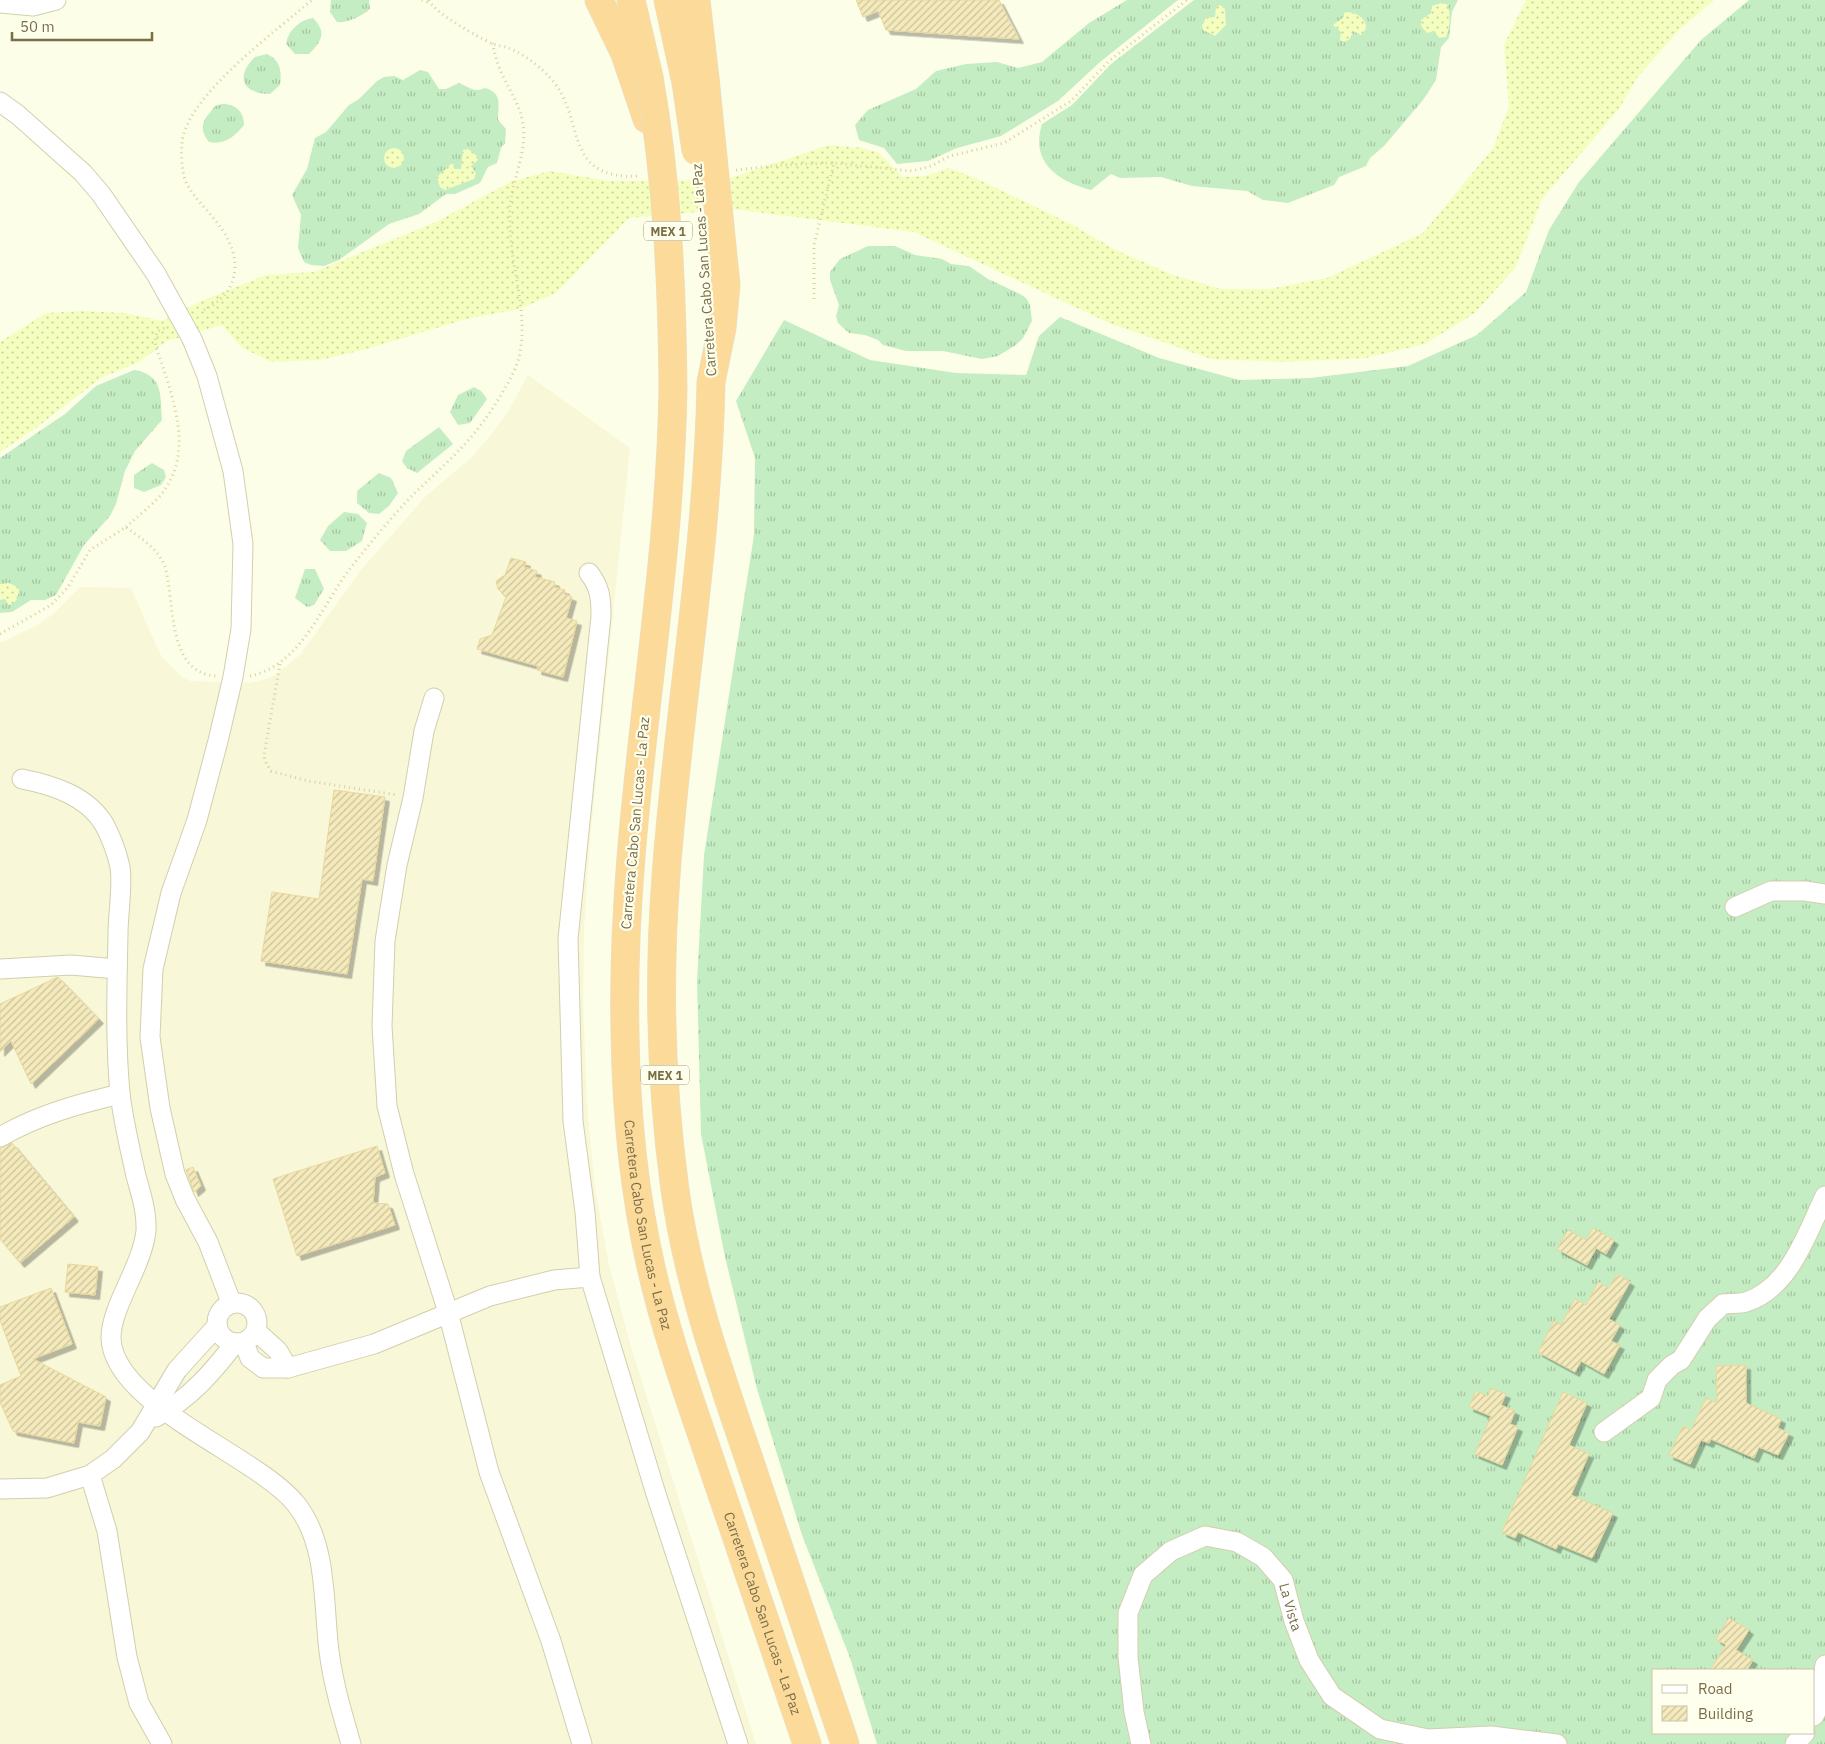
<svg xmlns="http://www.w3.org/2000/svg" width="1825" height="1744" font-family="'IBM Plex Sans',sans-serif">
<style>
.residential{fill:#f8f7d7}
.grass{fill:url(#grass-tufts);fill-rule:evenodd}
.sand{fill:url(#sand-dots)}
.building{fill:url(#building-hatch);stroke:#e9d89b;filter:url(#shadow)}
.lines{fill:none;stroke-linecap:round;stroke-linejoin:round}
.minor-casing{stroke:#d3ceae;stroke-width:21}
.highway-casing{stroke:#e4e2db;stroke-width:29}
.path{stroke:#dbce9f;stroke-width:3;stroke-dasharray:1 4;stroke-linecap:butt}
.minor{stroke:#fff;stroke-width:19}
.highway{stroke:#fcda9a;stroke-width:28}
.highway-bridge-casing{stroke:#e4e2db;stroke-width:29;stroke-linecap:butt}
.highway-bridge{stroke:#fcda9a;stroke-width:28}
.labels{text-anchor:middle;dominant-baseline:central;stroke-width:4.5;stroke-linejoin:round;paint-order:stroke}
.shield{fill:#ffe;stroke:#a29a7a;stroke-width:1}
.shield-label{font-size:12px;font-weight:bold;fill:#7a6e49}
.street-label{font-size:14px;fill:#7a6e49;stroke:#ffe}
</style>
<defs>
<pattern id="grass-tufts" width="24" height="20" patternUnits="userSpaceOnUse" patternTransform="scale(1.25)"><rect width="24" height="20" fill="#c4edc3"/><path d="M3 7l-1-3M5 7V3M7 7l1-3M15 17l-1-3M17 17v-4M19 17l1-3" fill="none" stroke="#a4c4a0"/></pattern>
<pattern id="sand-dots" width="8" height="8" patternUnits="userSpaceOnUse" patternTransform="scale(1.25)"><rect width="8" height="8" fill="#f4ffbf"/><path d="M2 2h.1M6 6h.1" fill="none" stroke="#cbd39d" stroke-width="1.8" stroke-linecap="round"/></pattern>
<pattern id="building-hatch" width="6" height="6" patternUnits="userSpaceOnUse" patternTransform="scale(1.25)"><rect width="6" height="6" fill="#f5eabc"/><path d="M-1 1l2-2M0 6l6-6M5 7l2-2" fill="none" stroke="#cbc29b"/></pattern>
<filter id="shadow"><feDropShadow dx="4.5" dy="4.5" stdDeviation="0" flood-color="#0004"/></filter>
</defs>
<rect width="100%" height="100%" fill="#fdfee7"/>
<polygon class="residential" points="528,375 630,448 590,839 584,928 583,1003 587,1106 595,1189 609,1265 631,1347 756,1744 0,1744 0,643 36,626 52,615 80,587 131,588 155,643 162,657 181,676 190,681 251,683 272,677 300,655 361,570 426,496 471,458 491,435 508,412"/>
<g class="grass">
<path d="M331,0H369L370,9C364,15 345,24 337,22L330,12Z"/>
<polygon points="1127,0 1178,0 1100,62 1058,101 1001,136 957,148 928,161 897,164 884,148 859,140 855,125 868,110 916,89 936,71 966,64 997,62 1018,68 1042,62 1089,23"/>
<path d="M1194,0H1458L1452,12L1449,38L1441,47L1436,80L1423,100L1384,146L1370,158L1366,166L1339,177L1334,185L1288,203L1263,200L1247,191L1192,186L1161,177L1120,178L1111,174L1091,190C1057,181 1030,162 1042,124L1072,105L1111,64Z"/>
<path d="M1749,0H1825V1744H877L850,1658L802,1535L757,1389L725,1257L701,1134L697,981L704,855L754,535L755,458L736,401L784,320L870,360L956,373L1026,375L1039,336L1060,317L1159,358L1239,380L1310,378L1408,366L1477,335L1526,292L1549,230L1579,182L1701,40ZM1654,1670H1814V1733H1654Z"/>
<path d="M313,18C327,32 322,41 309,54H295L286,44C288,31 299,20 313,18Z"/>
<path d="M267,54C280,60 282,71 280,85L270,94C242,94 235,76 255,57Z"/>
<path d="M420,70L428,72L439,89H446L459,83C469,87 474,93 485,88C503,93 498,105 498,120L506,129L505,143L501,148L497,163L488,167L480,183L455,194H446L419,214L389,224L339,260L324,266L311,265L304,262L298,248L301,215L292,195L307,169L315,138L326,132L349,105L359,99L377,81L384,77L394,76L403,80Z"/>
<path d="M222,104C235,104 244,111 244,125C234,137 225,145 209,142C197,126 204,120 215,106Z"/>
<polygon points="868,246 895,246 915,255 942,259 951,264 969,266 988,279 1020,294 1026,298 1030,305 1032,321 1023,338 1016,345 998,356 982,359 943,351 906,351 883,345 878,340 865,335 849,333 838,323 836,316 839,305 830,280 830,272 840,259"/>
<path d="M134,370C164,375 160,395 162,420L135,451L125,471L116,504L110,516L84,545L56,595L45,600H31L12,612L0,613V458L65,414L96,386Z"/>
<polygon points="474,387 481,391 487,399 470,423 458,425 450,412 458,395"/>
<polygon points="439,427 453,444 417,473 407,468 402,461 406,451"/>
<polygon points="152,463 164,470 166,477 161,485 144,492 134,488 134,475"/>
<polygon points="379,473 391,478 398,493 389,506 379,514 369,513 357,503 357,491"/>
<polygon points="344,512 358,514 367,523 362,541 346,551 330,551 320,540 328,526"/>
<polygon points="305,569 315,569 324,589 314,605 307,607 295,598"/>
</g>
<g class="sand">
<polygon points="1526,0 1714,0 1679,30 1637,78 1619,109 1542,199 1516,267 1475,313 1425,344 1366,358 1284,362 1211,359 1109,323 914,232 732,209 629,218 556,293 520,309 466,319 363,350 320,360 271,362 241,347 222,325 167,341 139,362 101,378 36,428 0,452 0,342 46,313 83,311 124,313 162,321 204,300 266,275 314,272 436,222 510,182 549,171 609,181 724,180 829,145 863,148 879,153 903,177 925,176 949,168 973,177 1071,224 1116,250 1173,275 1221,289 1269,289 1327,278 1423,233 1493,148 1509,107 1504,45"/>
<path d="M1441,3L1447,4C1451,12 1450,28 1446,37L1438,38L1435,31L1427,33L1421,26V20L1431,13L1432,6Z"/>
<polygon points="1220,5 1225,9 1226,25 1215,36 1203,30 1202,25 1206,18 1215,17 1216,7"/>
<path d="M1349,12C1361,14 1373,25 1361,35L1353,31L1350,39L1344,42L1340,40L1341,32L1333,25L1344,17V13Z"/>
<circle cx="394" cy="158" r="10"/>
<polygon points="468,149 477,156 478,160 471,166 476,173 474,179 445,190 440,187 437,177 453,162 454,169 461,169 463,150"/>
<path d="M9,583L19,588C19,596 16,604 9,605L5,599L0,600V584Z"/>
</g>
<g class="building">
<polygon points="856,0 999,0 1019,39 886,30 878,11 863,17"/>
<polygon points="511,558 526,562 524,567 537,571 535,577 555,582 554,587 565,590 564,594 572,597 566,618 577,621 563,677 537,670 538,666 477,649 480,639 492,635 506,597 498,589 496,581 505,575"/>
<polygon points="334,790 385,797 373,881 362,879 347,974 261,961 272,892 319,899"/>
<polygon points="58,977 99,1019 31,1084 11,1041 0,1052 0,1004"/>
<polygon points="12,1143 74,1217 20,1263 0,1239 0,1148"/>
<polygon points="377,1146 385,1173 375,1177 373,1203 388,1204 395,1225 297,1256 273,1179"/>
<polygon points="193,1167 201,1186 194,1192 186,1170"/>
<polygon points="1593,1228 1614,1240 1606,1254 1596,1248 1587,1265 1557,1249 1568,1230 1586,1240"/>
<polygon points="68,1264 98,1267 95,1295 65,1292"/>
<polygon points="1617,1274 1630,1282 1609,1319 1620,1325 1611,1341 1620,1345 1604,1374 1581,1361 1575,1372 1538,1352 1554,1321 1561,1325 1575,1299 1586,1305 1598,1282 1609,1288"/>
<polygon points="51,1288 72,1344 33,1359 106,1397 100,1426 78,1422 74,1443 13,1431 0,1402 0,1385 21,1376 0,1320 0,1307"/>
<polygon points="1746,1365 1746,1403 1781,1419 1778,1428 1789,1433 1778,1455 1759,1447 1754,1458 1711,1439 1709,1443 1701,1440 1690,1464 1669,1455 1683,1426 1691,1430 1706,1398 1717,1403 1716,1366"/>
<polygon points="1491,1388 1506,1394 1501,1405 1515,1411 1510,1424 1518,1427 1502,1465 1475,1454 1491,1416 1469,1407 1476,1391 1488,1396"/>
<polygon points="1563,1392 1587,1403 1569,1445 1589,1454 1571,1495 1613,1513 1592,1558 1558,1544 1556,1549 1518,1532 1515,1538 1502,1532"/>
<polygon points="1729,1618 1749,1630 1736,1650 1753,1660 1747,1670 1710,1670 1726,1645 1716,1639"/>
</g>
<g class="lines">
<defs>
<g id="minor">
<polyline points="0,3 33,6 56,0"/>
<polyline points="0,102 18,115 83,173 101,194 156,274 192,339 207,376 233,471 243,544 241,629 233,677 218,741 197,820 171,893 153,969 150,1037 160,1108 175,1174 185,1199 208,1242 231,1302"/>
<path d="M589,573C600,587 601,598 601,616L568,939L573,1121L585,1212L590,1277L656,1494L738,1744"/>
<polyline points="434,698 424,731 413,798 397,865 385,941 382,1026 387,1106 404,1174 448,1312 489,1472 551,1641 582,1744"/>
<path d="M22,779C53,785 87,796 104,824C111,837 117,853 120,867C123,885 118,914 118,934C117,987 115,1040 120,1093C123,1120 130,1149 136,1176C141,1194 147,1212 146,1231C142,1267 111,1306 111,1338C113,1405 258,1456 296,1504C328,1544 323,1603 329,1651C333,1683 342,1713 351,1744"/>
<polyline points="1735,907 1771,891 1805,891 1825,894"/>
<polyline points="0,969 71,965 117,969"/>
<path d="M0,1137C38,1115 78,1104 120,1094"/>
<circle cx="237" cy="1323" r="20"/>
<polyline points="257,1332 278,1351 288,1368"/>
<polyline points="244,1343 250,1358 263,1368 288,1368 374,1344 490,1296 554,1280 590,1277"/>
<path d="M156,1417C189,1399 212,1373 235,1343"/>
<path d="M1604,1432L1651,1398L1657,1380L1672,1365L1681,1360L1707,1319L1723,1304C1730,1303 1739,1304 1746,1302C1790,1288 1807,1233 1825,1196"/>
<polyline points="90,1475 107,1531 127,1657 139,1703 162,1744"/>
<polyline points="0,1489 47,1488 90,1475 113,1459 140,1432 177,1370 217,1326"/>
<polyline points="1814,1716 1817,1710 1825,1665"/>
<path id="s1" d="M1141,1744L1134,1712L1128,1657V1613L1143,1575L1171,1551L1205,1536L1237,1542L1263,1557L1283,1580L1294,1621L1309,1660L1332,1696L1380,1729L1428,1739L1491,1736L1557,1744"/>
<polyline points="1795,1744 1805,1733"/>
</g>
<g id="highway">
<polyline points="599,0 625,54 647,119"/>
<polyline points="631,0 649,77"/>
<polyline points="668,0 686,83"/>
<polyline points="696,0 705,78"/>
<path d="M711,382C708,548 678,711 666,876C658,980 661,1087 675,1190C688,1283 719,1371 749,1459C781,1554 813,1649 845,1744"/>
<path id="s2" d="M673,387C670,603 620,816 625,1032C626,1110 634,1192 651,1267C667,1338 692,1405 715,1474C746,1564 776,1654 807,1744"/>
</g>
</defs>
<use href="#minor" class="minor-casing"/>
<use href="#highway" class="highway-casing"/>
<g class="path">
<polyline points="422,0 429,3"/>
<path d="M429,0C433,12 478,37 491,43C497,46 504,46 509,48C525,55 541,67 552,80C586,118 561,181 640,176"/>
<polyline points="736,170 782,165 834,163 912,171 931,166 950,156 1004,143 1071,101 1109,61 1187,0"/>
<polyline points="814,299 814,245 834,163"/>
<path d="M204,310C240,293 243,259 221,228C211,213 194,199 186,182C181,171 180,145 184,133C198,88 276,31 312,0"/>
<path d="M126,527C137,517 150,507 160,496C194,455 175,405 161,361C157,350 152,341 158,331L165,328"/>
<path d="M0,634L51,605L68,587L90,550L126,527C140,538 159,549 165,567C175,599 166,673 216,676"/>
<polyline points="280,664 264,755 265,761 271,771 308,781 397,795"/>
<path d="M250,676C302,665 322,604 352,566C373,540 395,512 419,489C453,457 478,435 502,393C510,380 518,366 520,352C528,311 511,269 510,228C510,218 509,208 511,198C515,175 527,148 523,124C520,104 509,90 501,72C497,63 495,53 492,43"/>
</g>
<use href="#minor" class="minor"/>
<use href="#highway" class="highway"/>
<defs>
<g id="highway-bridge">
<path d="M649,77C667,179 672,283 673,387"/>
<polyline points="705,78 726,285 722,328 711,382"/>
<polyline points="686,83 696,151"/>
</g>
</defs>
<use href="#highway-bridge" class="highway-bridge-casing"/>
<use href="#highway-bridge" class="highway-bridge"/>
</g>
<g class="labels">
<g class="shield">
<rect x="644" y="221.5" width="48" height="19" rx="4"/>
<rect x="641" y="1065.5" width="48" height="19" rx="4"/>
</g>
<g class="shield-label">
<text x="668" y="231">MEX 1</text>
<text x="665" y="1075">MEX 1</text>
</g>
<g class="street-label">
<text transform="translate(704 270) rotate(-94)">Carretera Cabo San Lucas - La Paz</text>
<text transform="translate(635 823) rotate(-85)">Carretera Cabo San Lucas - La Paz</text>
<text stroke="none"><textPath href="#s2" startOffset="842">Carretera Cabo San Lucas - La Paz</textPath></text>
<text stroke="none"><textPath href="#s1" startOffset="368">La Vista</textPath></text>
<text stroke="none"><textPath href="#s2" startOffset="1248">Carretera Cabo San Lucas - La Paz</textPath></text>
</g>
</g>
<rect x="1652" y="1669" width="162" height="65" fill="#ffffee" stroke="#cac5ac"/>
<rect x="1662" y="1685" width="25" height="8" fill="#ffffff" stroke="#cac5ac"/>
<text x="1698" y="1694" font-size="15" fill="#7a6e49">Road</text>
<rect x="1662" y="1706" width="25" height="15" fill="url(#building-hatch)" stroke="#cac5ac"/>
<text x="1698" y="1719" font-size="15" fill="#7a6e49">Building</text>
<path d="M12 32v8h140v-8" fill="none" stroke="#7a6e49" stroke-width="2.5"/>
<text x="20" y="32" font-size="15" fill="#7a6e49" stroke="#ffffee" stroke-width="4" paint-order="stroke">50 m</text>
</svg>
